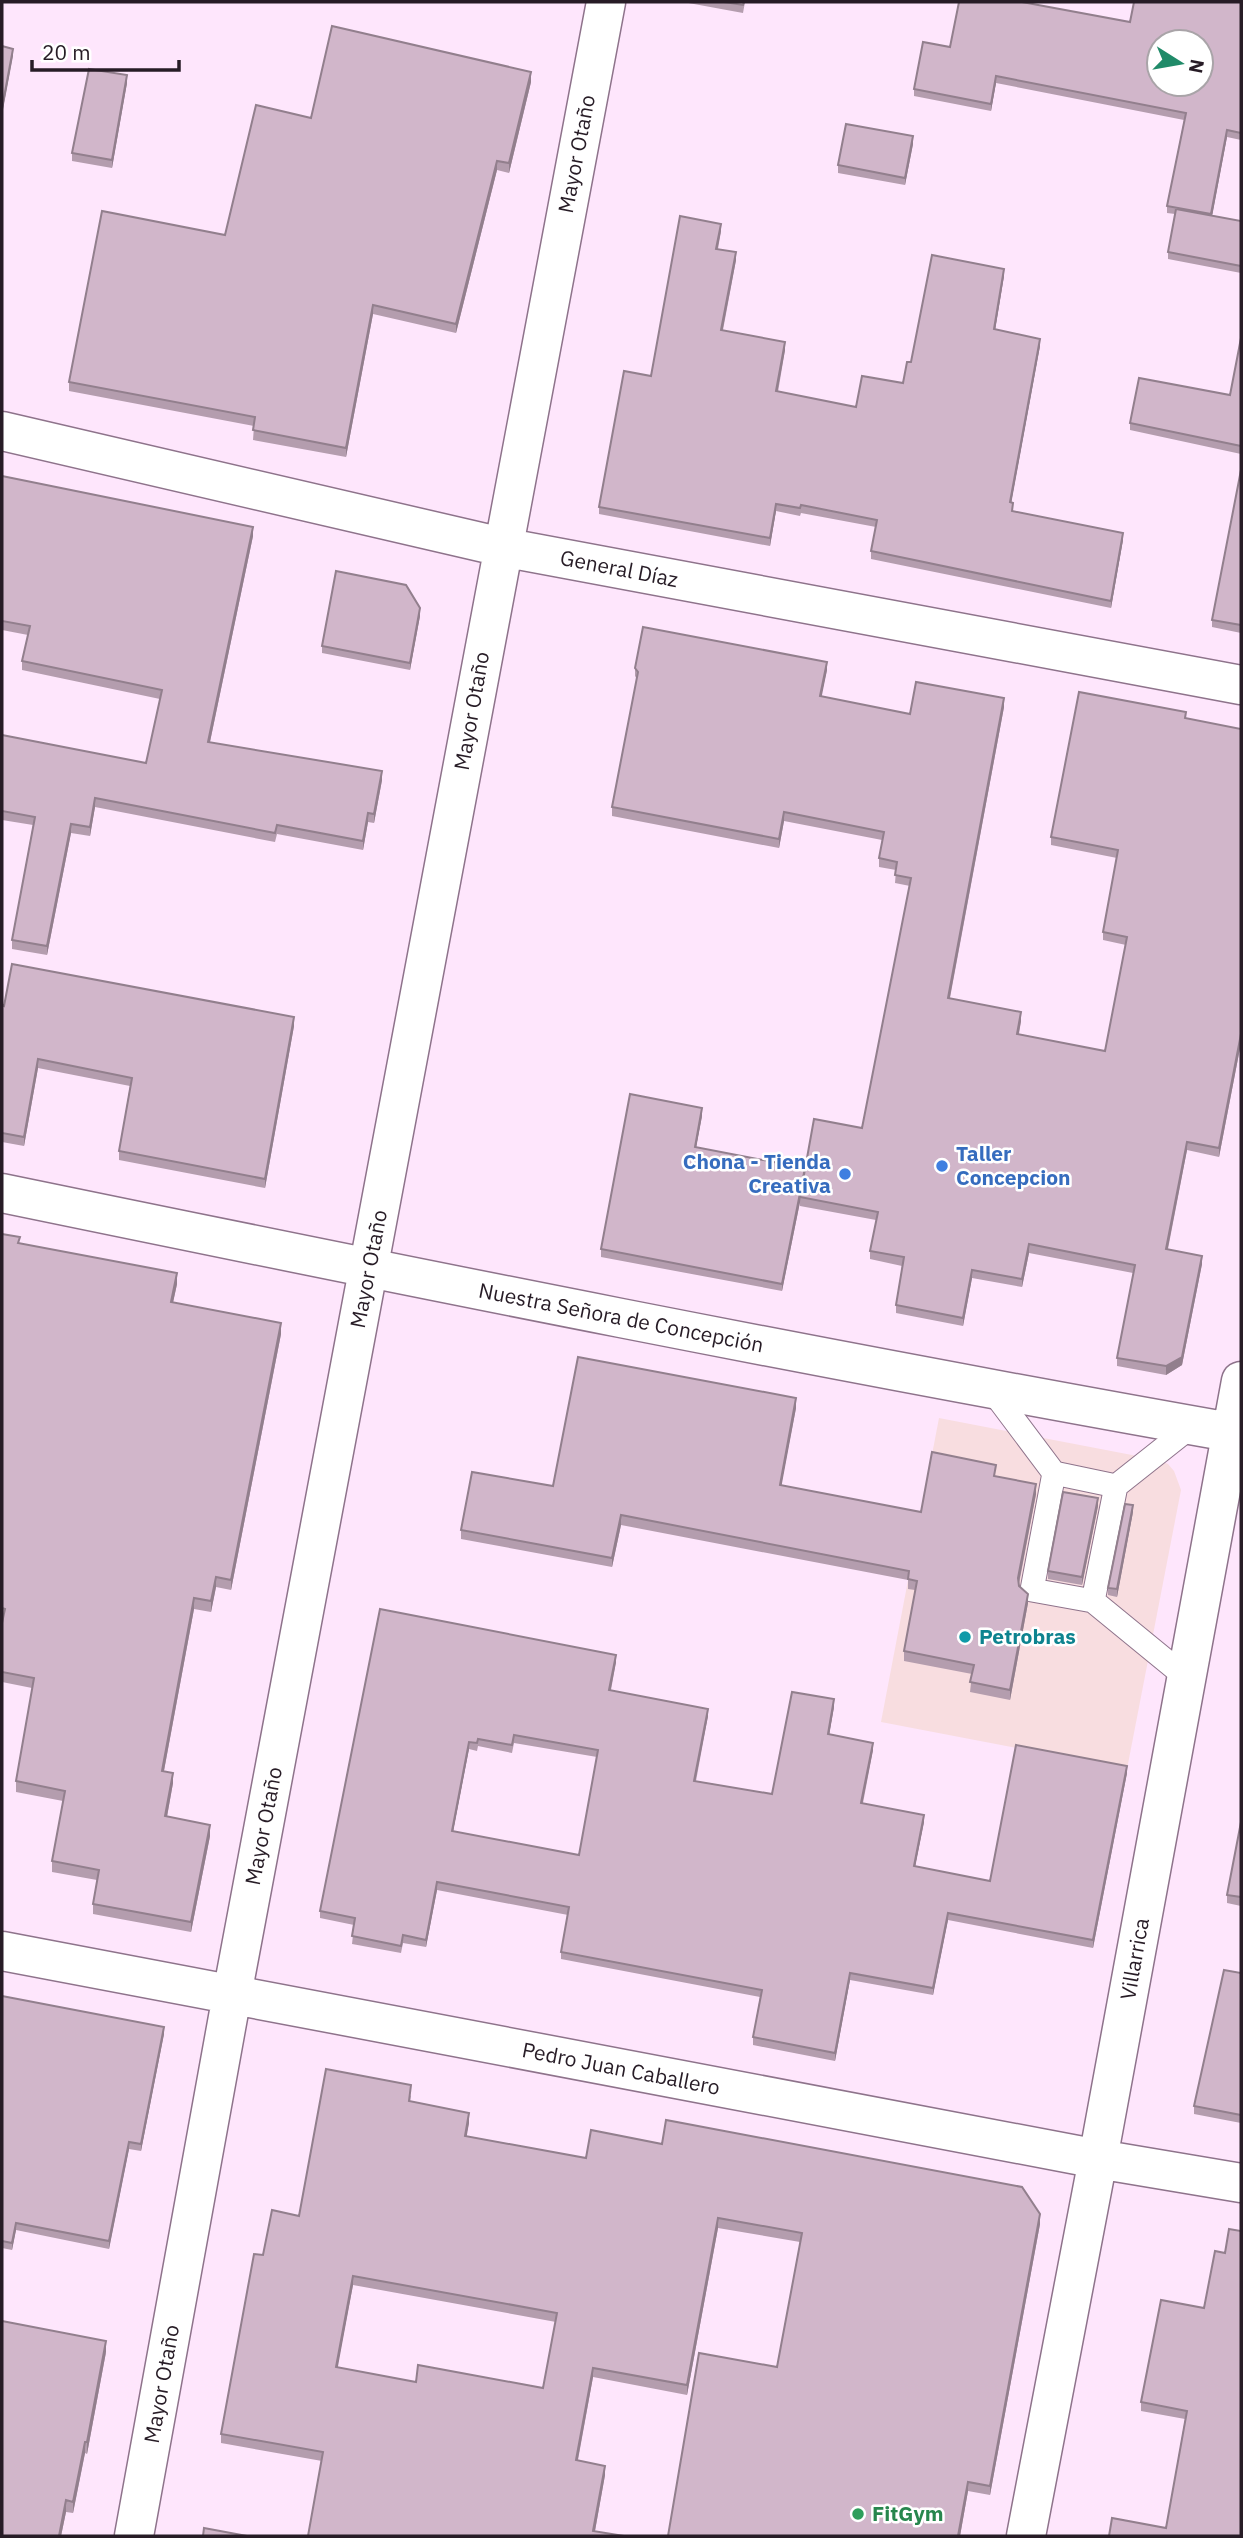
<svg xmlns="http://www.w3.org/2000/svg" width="1243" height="2538" font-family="'IBM Plex Sans',sans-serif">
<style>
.commercial{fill:#f8dde0}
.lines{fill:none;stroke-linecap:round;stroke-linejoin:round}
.service-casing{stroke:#8e738b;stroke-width:25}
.minor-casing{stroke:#8e738b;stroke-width:41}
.service{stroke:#fff;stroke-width:23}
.minor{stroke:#fff;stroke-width:38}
.wall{fill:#b49dae;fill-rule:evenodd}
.shaded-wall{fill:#927f8d}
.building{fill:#d1b6ca;stroke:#927f8d;stroke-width:2;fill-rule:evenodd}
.shop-dot{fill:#3f7fe0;stroke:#fff;stroke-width:2.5}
.culture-dot{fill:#0f9aa8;stroke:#fff;stroke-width:2.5}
.leisure-dot{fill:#2e9e5b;stroke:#fff;stroke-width:2.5}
.labels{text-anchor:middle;stroke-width:5;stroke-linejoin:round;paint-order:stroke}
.street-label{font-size:21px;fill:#271c26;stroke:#fff}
.shop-label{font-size:21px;font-weight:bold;fill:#366cbe;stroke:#fff;text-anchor:start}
.culture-label{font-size:21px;font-weight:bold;fill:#0d838f;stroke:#fff;text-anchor:start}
.leisure-label{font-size:21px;font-weight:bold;fill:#27864d;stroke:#fff;text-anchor:start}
</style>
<rect width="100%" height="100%" fill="#fee6fc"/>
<path class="commercial" d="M 939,1418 L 1158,1460 L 1168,1464 L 1174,1471 L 1181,1490 L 1127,1769 L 881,1722 Z"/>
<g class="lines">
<g class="service-casing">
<path id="service" d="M 991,1389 L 1054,1473 L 1116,1486 L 1193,1425
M 1054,1473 L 1032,1590 L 1093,1601 L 1187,1678
M 1093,1601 L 1116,1486"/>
</g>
<g class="minor-casing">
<path id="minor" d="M 2,431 L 502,547 L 1241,685
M 2,1193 C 414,1278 827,1361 1241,1434
M 2,1951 L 1098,2159 L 1241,2183
M 134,2536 L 232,1995 L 606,2
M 1026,2536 L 1098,2159 L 1241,1381"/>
</g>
<use href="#service" class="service"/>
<use href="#minor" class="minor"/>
</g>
<path class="wall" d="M 683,2 L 745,2 L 743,13 Z
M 1241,2 L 1241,140 L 1227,137 L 1212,216 L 1241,221 L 1241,273 L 1168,259 L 1168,252 L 1175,214 L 1167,213 L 1167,206 L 1184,120 L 996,83 L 991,111 L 914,96 L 914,89 L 950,47 L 1130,22 Z
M 531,82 L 509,173 L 497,170 L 456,333 L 373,314 L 346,457 L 253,440 L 254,426 L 69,391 L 69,382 L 225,235 L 311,118 Z
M 127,83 L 112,168 L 72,161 L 72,153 Z
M 913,144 L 905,185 L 838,173 L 838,165 Z
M 721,231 L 718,249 L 736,260 L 723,330 L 785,350 L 778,392 L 856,407 L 903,383 L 911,362 L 1004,276 L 995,330 L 1040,346 L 1011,503 L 1013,512 L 1123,540 L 1111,608 L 871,559 L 871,551 L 876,527 L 801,513 L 800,516 L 776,511 L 770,546 L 599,514 L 599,507 L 651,376 Z
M 1241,338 L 1241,454 L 1130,430 L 1130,423 L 1230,395 Z
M 1241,470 L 1241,633 L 1212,627 L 1212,620 Z
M 2,476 L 253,536 L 210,742 L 382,780 L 374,823 L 368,822 L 363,850 L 277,834 L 275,842 L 95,807 L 90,836 L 71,833 L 47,955 L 12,949 L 12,940 L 33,825 L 2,820 L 2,735 L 146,763 L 160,699 L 22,670 L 22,661 L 28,635 L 2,630 Z
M 420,616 L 410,670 L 322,653 L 322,646 Z
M 635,668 L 827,670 L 821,696 L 910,714 L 1004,707 L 950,998 L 1021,1021 L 1019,1034 L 1105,1051 L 1126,945 L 1103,940 L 1103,932 L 1117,858 L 1051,845 L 1051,837 L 1186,718 L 1241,729 L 1241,1043 L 1219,1157 L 1187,1150 L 1168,1249 L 1202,1264 L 1182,1365 L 1166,1375 L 1117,1366 L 1117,1358 L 1133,1273 L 1029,1253 L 1022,1287 L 972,1278 L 963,1326 L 896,1313 L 896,1305 L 902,1266 L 870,1259 L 870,1251 L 876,1220 L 800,1206 L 800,1202 L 782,1291 L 601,1257 L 601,1249 L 702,1116 L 696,1147 L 805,1168 L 862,1128 L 910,886 L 895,883 L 896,870 L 879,867 L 879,858 L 882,840 L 784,821 L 779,848 L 612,816 L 612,807 L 637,679 L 635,676 Z
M 2,1005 L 294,1026 L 265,1188 L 119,1160 L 119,1151 L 130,1086 L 38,1068 L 24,1146 L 2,1142 Z
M 2,1234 L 20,1244 L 177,1284 L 173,1302 L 281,1334 L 231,1590 L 216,1587 L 211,1612 L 194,1609 L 164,1771 L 173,1783 L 167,1817 L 210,1836 L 191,1932 L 93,1914 L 93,1904 L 97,1880 L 52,1872 L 52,1861 L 63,1801 L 16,1792 L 16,1781 L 32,1688 L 2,1682 Z
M 796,1408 L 781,1485 L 921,1512 L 996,1476 L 1036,1494 L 1019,1584 L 1028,1603 L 1010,1700 L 970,1692 L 972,1674 L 904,1661 L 904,1651 L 915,1590 L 908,1589 L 908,1580 L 621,1525 L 612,1567 L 461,1539 L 461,1530 L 553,1486 Z
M 1098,1506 L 1082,1585 L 1048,1579 L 1048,1571 Z
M 1133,1512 L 1117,1597 L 1108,1595 L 1108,1588 Z
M 380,1609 L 616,1662 L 611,1690 L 708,1716 L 696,1781 L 772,1794 L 834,1707 L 829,1735 L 873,1750 L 863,1803 L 924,1822 L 915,1866 L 990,1881 L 1127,1773 L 1093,1948 L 948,1920 L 933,1995 L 850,1980 L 835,2061 L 753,2045 L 753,2037 L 760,1997 L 561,1959 L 561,1952 L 568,1915 L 437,1890 L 426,1947 L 403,1943 L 401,1953 L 352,1944 L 354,1925 L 320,1918 L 320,1911 ZM 514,1743 L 597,1757 L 579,1855 L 453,1831 L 469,1749 L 477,1751 L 478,1746 L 512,1753 Z
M 1241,1822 L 1241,1906 L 1227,1903 L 1227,1895 Z
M 1241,1973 L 1241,2123 L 1194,2114 L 1194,2106 Z
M 2,1996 L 164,2034 L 141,2151 L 129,2149 L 109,2249 L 16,2230 L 12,2250 L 2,2248 Z
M 411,2095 L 410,2102 L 469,2123 L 466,2136 L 586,2158 L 1040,2224 L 990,2495 L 968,2491 L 960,2536 L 668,2536 L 777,2367 L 800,2242 L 718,2228 L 687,2395 L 593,2377 L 578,2460 L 605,2475 L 595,2531 L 308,2536 L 322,2461 L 221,2443 L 221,2434 L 263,2255 ZM 353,2285 L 556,2322 L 543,2388 L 416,2382 L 337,2368 Z
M 1225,2253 L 1166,2528 L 1185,2419 L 1141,2411 L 1141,2402 L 1204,2308 Z
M 106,2352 L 87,2454 L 85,2453 L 73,2513 L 66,2512 L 61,2536 L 2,2536 Z"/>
<path class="shaded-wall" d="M 13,49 L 13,56 L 2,115 L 2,108 Z
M 531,72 L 531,82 L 509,173 L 509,163 Z
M 127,75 L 127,83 L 112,168 L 112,160 Z
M 996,76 L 996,83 L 991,111 L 991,104 Z
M 1227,130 L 1227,137 L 1211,222 L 1211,214 Z
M 913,136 L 913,144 L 905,185 L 905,178 Z
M 497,161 L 497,170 L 456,333 L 456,324 Z
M 721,224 L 721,231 L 716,256 L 716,249 Z
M 736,252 L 736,260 L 721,338 L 721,330 Z
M 1004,269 L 1004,276 L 994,337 L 994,329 Z
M 373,305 L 373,314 L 346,457 L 346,448 Z
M 1040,339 L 1040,346 L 1010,510 L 1010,502 Z
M 785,342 L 785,350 L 776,399 L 776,391 Z
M 776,504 L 776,511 L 770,546 L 770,538 Z
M 253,527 L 253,536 L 208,751 L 208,742 Z
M 1123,533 L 1123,540 L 1111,608 L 1111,601 Z
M 420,608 L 420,616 L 410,670 L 410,663 Z
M 827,662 L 827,670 L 820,705 L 820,696 Z
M 1004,698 L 1004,707 L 948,1007 L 948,998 Z
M 382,771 L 382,780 L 374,823 L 374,814 Z
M 95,798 L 95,807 L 90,836 L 90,827 Z
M 784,812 L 784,821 L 779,848 L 779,839 Z
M 368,813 L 368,822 L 363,850 L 363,841 Z
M 71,824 L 71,833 L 47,955 L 47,946 Z
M 1021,1012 L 1021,1021 L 1017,1042 L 1017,1034 Z
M 294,1017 L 294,1026 L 265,1188 L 265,1179 Z
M 1241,1034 L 1241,1043 L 1219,1157 L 1219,1148 Z
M 38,1059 L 38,1068 L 24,1146 L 24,1137 Z
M 702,1108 L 702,1116 L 695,1154 L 695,1147 Z
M 1187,1142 L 1187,1150 L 1166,1257 L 1166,1249 Z
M 805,1168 L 800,1202 L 782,1291 L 782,1284 Z
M 1029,1244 L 1029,1253 L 1022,1287 L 1022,1279 Z
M 1202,1256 L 1202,1264 L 1182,1365 L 1166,1375 L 1166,1366 Z
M 972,1270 L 972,1278 L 963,1326 L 963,1318 Z
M 177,1273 L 177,1284 L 171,1312 L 171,1302 Z
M 281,1323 L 281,1334 L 231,1590 L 231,1580 Z
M 796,1398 L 796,1408 L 780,1494 L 780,1485 Z
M 1036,1484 L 1036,1494 L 1018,1587 L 1018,1578 Z
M 1098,1498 L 1098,1506 L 1082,1585 L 1082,1577 Z
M 1133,1505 L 1133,1512 L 1117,1597 L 1117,1589 Z
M 621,1515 L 621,1525 L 612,1567 L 612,1558 Z
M 216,1577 L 216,1587 L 211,1612 L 211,1601 Z
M 1028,1594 L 1028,1603 L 1010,1700 L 1010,1690 Z
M 194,1598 L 194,1609 L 162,1781 L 162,1771 Z
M 616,1655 L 616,1662 L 609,1698 L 609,1690 Z
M 834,1699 L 834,1707 L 828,1742 L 828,1734 Z
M 708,1709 L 708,1716 L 694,1788 L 694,1781 Z
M 469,1742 L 469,1749 L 452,1838 L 452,1831 Z
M 873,1743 L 873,1750 L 861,1810 L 861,1803 Z
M 1127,1766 L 1127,1773 L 1093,1948 L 1093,1940 Z
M 173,1773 L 173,1783 L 165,1827 L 165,1816 Z
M 924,1815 L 924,1822 L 914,1873 L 914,1866 Z
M 210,1825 L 210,1836 L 191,1932 L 191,1922 Z
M 437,1882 L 437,1890 L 426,1947 L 426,1940 Z
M 948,1913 L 948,1920 L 933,1995 L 933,1988 Z
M 850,1973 L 850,1980 L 835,2061 L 835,2053 Z
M 164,2027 L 164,2034 L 141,2151 L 141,2144 Z
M 469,2113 L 469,2123 L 465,2146 L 465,2136 Z
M 129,2142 L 129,2149 L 109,2249 L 109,2241 Z
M 1040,2214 L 1040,2224 L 990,2495 L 990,2486 Z
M 718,2218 L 718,2228 L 687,2395 L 687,2385 Z
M 16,2223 L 16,2230 L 12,2250 L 12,2243 Z
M 353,2276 L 353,2285 L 336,2377 L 336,2367 Z
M 106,2341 L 106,2352 L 87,2454 L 87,2442 Z
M 593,2368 L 593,2377 L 576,2469 L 576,2460 Z
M 85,2442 L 85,2453 L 73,2513 L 73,2502 Z
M 605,2466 L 605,2475 L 594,2536 L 593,2531 Z
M 968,2482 L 968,2491 L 960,2536 L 958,2536 Z
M 66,2500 L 66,2512 L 61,2536 L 59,2536 Z"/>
<path class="building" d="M 724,2 L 744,2 L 743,5 Z
M 959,2 L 1022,2 L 1130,22 L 1134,2 L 1241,2 L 1241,133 L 1227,130 L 1211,214 L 1167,206 L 1186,113 L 996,76 L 991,104 L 914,89 L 923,42 L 950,47 ZM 1159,42 L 1201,42 L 1201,84 L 1159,84 Z
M 332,26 L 531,72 L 509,163 L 497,161 L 456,324 L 373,305 L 346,448 L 253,430 L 255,417 L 69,382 L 102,211 L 225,235 L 256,105 L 311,118 Z
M 2,46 L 13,49 L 2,108 Z
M 89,69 L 127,75 L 112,160 L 72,153 Z
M 846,124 L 913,136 L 905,178 L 838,165 Z
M 1176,209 L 1241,221 L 1241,266 L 1168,252 Z
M 680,216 L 721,224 L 716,249 L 736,252 L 721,330 L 785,342 L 776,391 L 856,407 L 862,376 L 903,383 L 907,362 L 911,362 L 932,255 L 1004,269 L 994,329 L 1040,339 L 1010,502 L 1013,503 L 1012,511 L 1123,533 L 1111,601 L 871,551 L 877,520 L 801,505 L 800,508 L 776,504 L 770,538 L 599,507 L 624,371 L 651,376 Z
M 1241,338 L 1241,446 L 1130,423 L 1139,378 L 1230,395 Z
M 1241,470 L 1241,625 L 1212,620 Z
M 2,476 L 253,527 L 208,742 L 382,771 L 374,814 L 368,813 L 363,841 L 277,825 L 275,833 L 95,798 L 90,827 L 71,824 L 47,946 L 12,940 L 35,817 L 2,811 L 2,735 L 146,763 L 162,690 L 22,661 L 30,626 L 2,621 Z
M 336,571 L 406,585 L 420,608 L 410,663 L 322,646 Z
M 643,627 L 827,662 L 820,696 L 910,714 L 916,682 L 1004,698 L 948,998 L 1021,1012 L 1017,1034 L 1105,1051 L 1127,937 L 1103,932 L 1118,850 L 1051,837 L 1079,692 L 1186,712 L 1185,718 L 1241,729 L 1241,1034 L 1219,1148 L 1187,1142 L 1166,1249 L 1202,1256 L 1182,1357 L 1166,1366 L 1117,1358 L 1135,1265 L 1029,1244 L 1022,1279 L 972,1270 L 963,1318 L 896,1305 L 904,1257 L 870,1251 L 878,1212 L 800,1197 L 814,1119 L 862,1128 L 911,878 L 895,875 L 897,862 L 879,858 L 884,832 L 784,812 L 779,839 L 612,807 L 638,672 L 635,668 Z
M 12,964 L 294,1017 L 265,1179 L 119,1151 L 132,1078 L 38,1059 L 24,1137 L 2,1133 L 2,1005 L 4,1006 Z
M 630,1094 L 702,1108 L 695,1147 L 805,1168 L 782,1284 L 601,1249 Z
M 2,1234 L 20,1237 L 18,1243 L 177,1273 L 171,1302 L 281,1323 L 231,1580 L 216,1577 L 211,1601 L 194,1598 L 162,1771 L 173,1773 L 165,1816 L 210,1825 L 191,1922 L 93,1904 L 99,1870 L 52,1861 L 65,1791 L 16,1781 L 34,1678 L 2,1672 L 2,1623 L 5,1609 L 2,1608 Z
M 578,1357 L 796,1398 L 780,1485 L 921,1512 L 932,1452 L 996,1465 L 994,1476 L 1036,1484 L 1018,1578 L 1019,1586 L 1028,1594 L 1010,1690 L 970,1682 L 974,1665 L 904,1651 L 917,1581 L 908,1579 L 909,1571 L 621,1515 L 612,1558 L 461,1530 L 472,1472 L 553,1486 Z
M 1063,1492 L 1098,1498 L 1082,1577 L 1048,1571 Z
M 1125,1504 L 1133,1505 L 1117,1589 L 1108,1588 Z
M 380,1609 L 616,1655 L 609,1690 L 708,1709 L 694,1781 L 772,1794 L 792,1692 L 834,1699 L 828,1734 L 873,1743 L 861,1803 L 924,1815 L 914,1866 L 990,1881 L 1016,1745 L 1127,1766 L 1093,1940 L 948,1913 L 933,1988 L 850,1973 L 835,2053 L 753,2037 L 762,1990 L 561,1952 L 569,1907 L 437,1882 L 426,1940 L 403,1935 L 401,1946 L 352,1936 L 355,1918 L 320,1911 ZM 514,1735 L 598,1750 L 579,1855 L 452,1831 L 469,1742 L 477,1743 L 478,1739 L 512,1745 Z
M 1241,1822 L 1241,1897 L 1227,1895 Z
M 1224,1970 L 1241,1973 L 1241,2115 L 1194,2106 Z
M 2,1996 L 164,2027 L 141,2144 L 129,2142 L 109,2241 L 16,2223 L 12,2243 L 2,2241 Z
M 326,2069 L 411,2085 L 409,2101 L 469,2113 L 465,2136 L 586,2158 L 591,2130 L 662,2144 L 666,2120 L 1022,2187 L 1040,2214 L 990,2486 L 968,2482 L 958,2536 L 668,2536 L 699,2353 L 777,2367 L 802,2233 L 718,2218 L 687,2385 L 593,2368 L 576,2460 L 605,2466 L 593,2531 L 624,2536 L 308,2536 L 323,2452 L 221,2434 L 254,2254 L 263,2255 L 272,2210 L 299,2216 ZM 353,2276 L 557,2313 L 543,2388 L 418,2365 L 416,2382 L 336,2367 Z
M 1229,2229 L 1241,2231 L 1241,2536 L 1109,2536 L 1112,2518 L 1166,2528 L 1187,2411 L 1141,2402 L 1161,2300 L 1204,2308 L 1215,2251 L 1225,2253 Z
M 2,2321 L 106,2341 L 87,2442 L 85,2442 L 73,2502 L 66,2500 L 59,2536 L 2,2536 Z
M 204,2528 L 247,2536 L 203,2536 Z"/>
<g class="shop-dot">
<circle cx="942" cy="1166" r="7"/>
<circle cx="845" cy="1174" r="7"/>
</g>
<circle class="culture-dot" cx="965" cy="1637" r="7"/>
<circle class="leisure-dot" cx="858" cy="2514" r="7"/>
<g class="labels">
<g class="street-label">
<text transform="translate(577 154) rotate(-79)" y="7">Mayor Otaño</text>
<text transform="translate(619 569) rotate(11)" y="7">General Díaz</text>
<text transform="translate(472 711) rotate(-80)" y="7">Mayor Otaño</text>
<text transform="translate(369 1269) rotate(-79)" y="7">Mayor Otaño</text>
<text transform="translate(621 1318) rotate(11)" y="7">Nuestra Señora de Concepción</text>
<text transform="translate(264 1826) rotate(-79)" y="7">Mayor Otaño</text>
<text transform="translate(1135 1959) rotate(-80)" y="7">Villarrica</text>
<text transform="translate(621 2069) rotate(11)" y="7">Pedro Juan Caballero</text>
<text transform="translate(162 2384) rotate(-80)" y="7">Mayor Otaño</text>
</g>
<g class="shop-label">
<text x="956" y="1161">Taller<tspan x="956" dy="24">Concepcion</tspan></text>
<text x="831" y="1169" text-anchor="end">Chona - Tienda<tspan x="831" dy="24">Creativa</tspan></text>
</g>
<g class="culture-label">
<text x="979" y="1644">Petrobras</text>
</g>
<g class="leisure-label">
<text x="872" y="2521">FitGym</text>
</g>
</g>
<rect width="1243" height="2538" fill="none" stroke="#271c26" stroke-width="7"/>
<g transform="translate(1180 63) rotate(101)"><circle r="33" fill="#ffffff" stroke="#a9a4a8" stroke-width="2"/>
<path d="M0-5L12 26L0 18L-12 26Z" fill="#208b69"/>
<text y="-10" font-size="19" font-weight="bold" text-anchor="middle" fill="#271c26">N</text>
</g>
<path d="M32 60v10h147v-10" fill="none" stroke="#271c26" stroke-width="3.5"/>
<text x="42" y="60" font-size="21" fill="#271c26" stroke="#ffffff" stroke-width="5" paint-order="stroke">20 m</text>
</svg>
